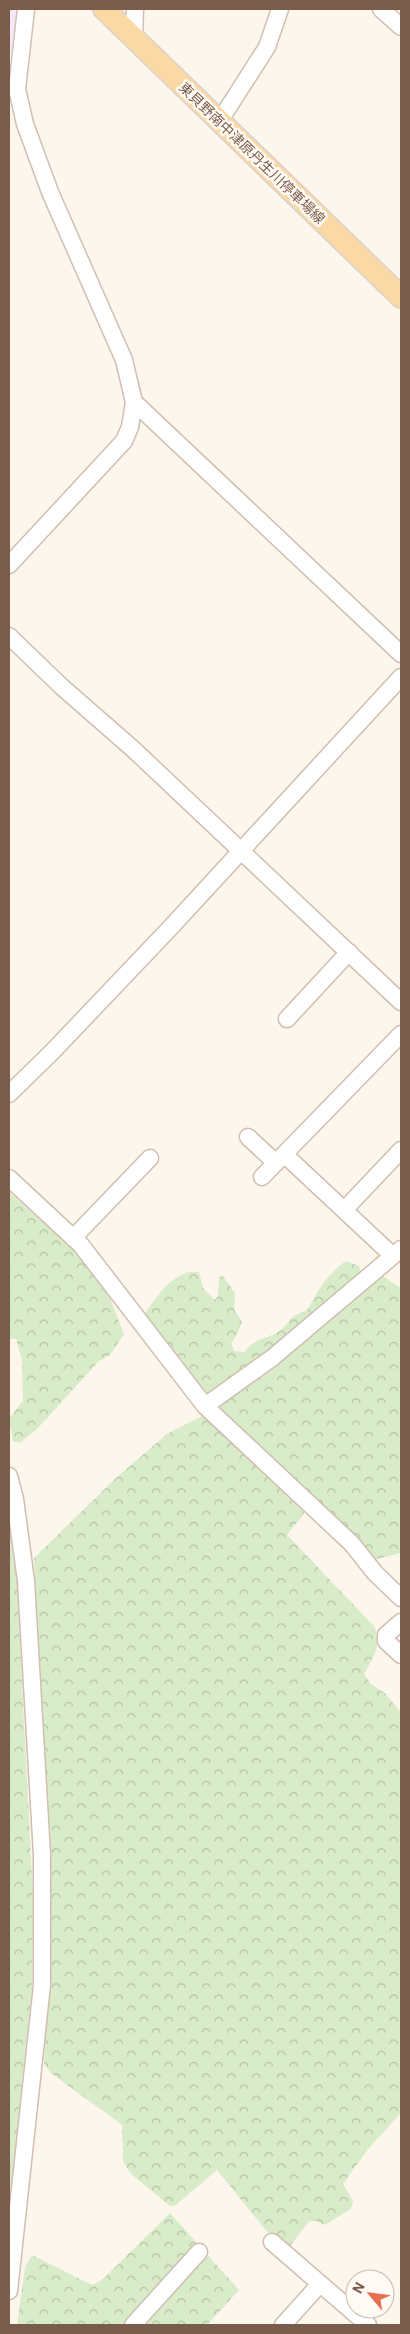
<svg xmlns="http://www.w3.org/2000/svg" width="410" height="2334" font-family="Roboto,'Noto Sans JP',sans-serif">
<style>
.education{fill:#f3e8fa}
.forest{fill:url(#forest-crowns)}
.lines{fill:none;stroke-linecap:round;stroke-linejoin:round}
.minor-casing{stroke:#d1beb0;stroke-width:19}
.major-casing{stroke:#dad1cd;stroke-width:24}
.minor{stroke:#fff;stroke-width:16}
.major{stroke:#fbd9a5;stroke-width:21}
.labels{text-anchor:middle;stroke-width:5;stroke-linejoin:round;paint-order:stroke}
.street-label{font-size:14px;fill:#7a5c4d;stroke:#fffaf3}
</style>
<defs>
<pattern id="forest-crowns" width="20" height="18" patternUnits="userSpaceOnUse" patternTransform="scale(1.25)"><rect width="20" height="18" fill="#d8ecc9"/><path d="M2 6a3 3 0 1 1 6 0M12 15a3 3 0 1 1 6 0" fill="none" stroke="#b4c2a5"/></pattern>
</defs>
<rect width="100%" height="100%" fill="#fdf6ec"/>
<path class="education" d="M 9,9 L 19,9 L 9,61 Z"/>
<path class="forest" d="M 9,1192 L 75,1251 L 110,1298 L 124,1334 L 110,1355 L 99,1361 L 37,1429 L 21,1442 L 13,1442 L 9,1418 L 23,1401 L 22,1360 L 16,1339 L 9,1339 Z
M 346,1261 L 359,1266 L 361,1274 L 274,1348 L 209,1396 L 144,1315 C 157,1296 174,1269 199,1272 L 203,1288 L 215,1300 L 218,1296 L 219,1277 L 223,1276 L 235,1293 L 234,1309 L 242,1322 L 237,1335 L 231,1343 L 234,1351 L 244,1352 C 256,1336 271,1339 282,1329 C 295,1317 287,1318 307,1310 C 320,1289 324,1277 346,1261 Z
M 381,1275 L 401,1288 L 401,1553 L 377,1559 L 366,1555 L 215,1409 Z
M 206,1414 L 305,1510 C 302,1519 293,1526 287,1535 L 374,1626 C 382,1646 374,1656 364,1674 L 371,1684 L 386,1694 L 401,1713 L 401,2113 L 368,2149 L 343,2184 L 353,2201 L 351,2209 L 325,2225 L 317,2221 L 309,2221 L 291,2245 L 283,2245 L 273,2239 L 217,2170 L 176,2205 L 170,2206 L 131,2174 L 123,2161 L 122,2125 L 52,2074 L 44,2064 L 48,1986 L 49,1853 L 34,1558 L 117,1477 L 167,1434 Z
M 9,1523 L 16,1562 L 33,1897 L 32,1988 L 9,2207 Z
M 170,2213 L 239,2290 L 207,2325 L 17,2325 L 25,2267 L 32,2255 L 92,2285 L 102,2280 Z"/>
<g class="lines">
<g class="minor-casing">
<path id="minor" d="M 381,9 L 401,27
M 134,37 L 135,9
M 219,122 L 267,47 L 280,9
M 134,402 L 401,654
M 9,565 L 124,441 L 130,427 L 134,402 L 124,360 L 50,192 L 25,124 L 17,89 L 26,9
M 9,636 L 62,687 L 133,749 L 401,1002
M 287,1019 L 349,952
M 9,1094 L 53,1051 L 171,927 L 401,677
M 248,1137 L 276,1163
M 285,1155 L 392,1255
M 262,1177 L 401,1034
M 9,1178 L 81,1245 L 205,1406 L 352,1544 L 375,1573 L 401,1598
M 345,1209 L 401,1150
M 73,1238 L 150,1158
M 205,1406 L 272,1358 L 401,1249
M 9,1476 L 15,1499 L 26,1581 L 42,1855 L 42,1985 L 9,2291
M 401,1622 L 386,1635 L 386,1641 L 401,1655
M 272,2242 L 368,2325
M 133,2325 L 199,2252
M 283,2325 L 320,2284"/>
</g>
<g class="major-casing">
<path id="major" d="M 104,9 L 401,297"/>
</g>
<use href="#minor" class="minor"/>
<use href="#major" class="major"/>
</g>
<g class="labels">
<g class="street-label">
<text transform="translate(252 153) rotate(44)" y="5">東貝野南中津原丹生川停車場線</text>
</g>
</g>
<rect width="410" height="2334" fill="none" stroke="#7a5c4d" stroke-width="20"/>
<g transform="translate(370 2294) rotate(299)"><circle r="24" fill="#fffaf3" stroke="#cabbb1"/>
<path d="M0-4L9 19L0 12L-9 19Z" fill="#e76f51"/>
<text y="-8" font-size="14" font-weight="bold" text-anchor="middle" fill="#7a5c4d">N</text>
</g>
</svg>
